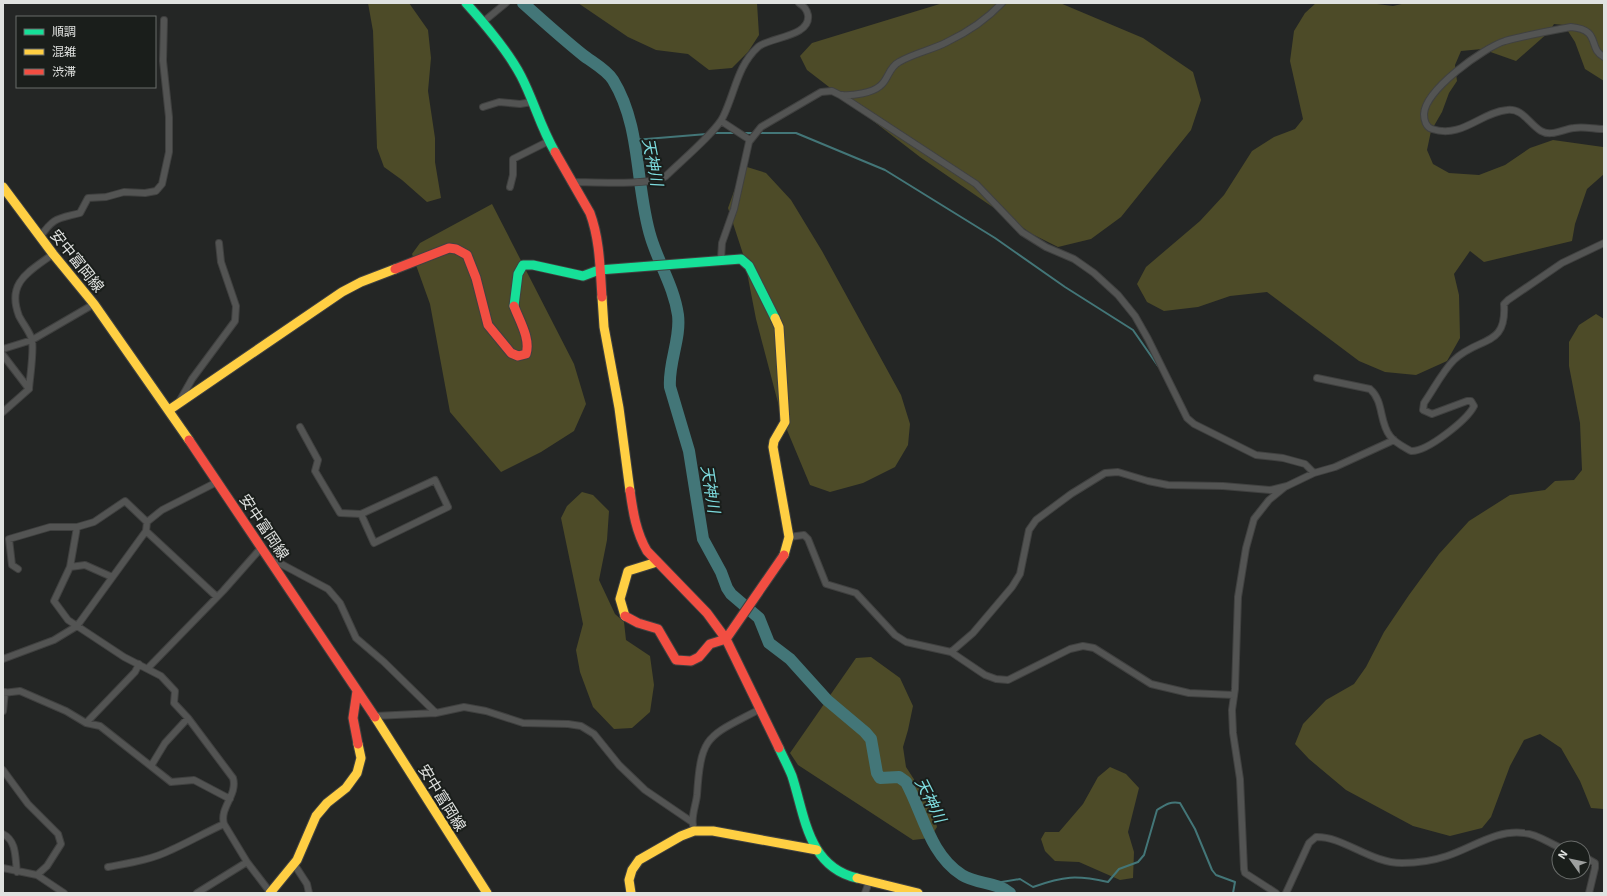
<svg xmlns="http://www.w3.org/2000/svg" width="1607" height="896" font-family="'Exo 2','Noto Sans JP',sans-serif">
<style>
.forest{fill:#4d4b28}
.lines{fill:none;stroke-linecap:round;stroke-linejoin:round}
.stream{stroke:#437678;stroke-width:2}
.river{stroke:#437678;stroke-width:12}
.street-casing{stroke:#404140;stroke-width:8}
.fast-casing{stroke:#404140;stroke-width:11}
.slow-casing{stroke:#404140;stroke-width:11}
.jam-casing{stroke:#404140;stroke-width:11}
.street{stroke:#535453;stroke-width:6}
.fast{stroke:#16e098;stroke-width:9}
.slow{stroke:#ffcf43;stroke-width:9}
.jam{stroke:#f24e42;stroke-width:9}
.labels{text-anchor:middle;stroke-width:4;stroke-linejoin:round;paint-order:stroke}
.street-label{font-size:15px;fill:#e0e2e0;stroke:#1a1e1b}
.water-label{font-size:16px;font-style:italic;fill:#7ddbde;stroke:#1a1e1b}
</style>
<rect width="100%" height="100%" fill="#242625"/>
<path class="forest" d="M 368,3 L 409,3 L 428,30 L 431,58 L 428,91 L 435,138 L 435,162 L 441,198 L 427,202 L 402,180 L 384,167 L 377,148 L 373,31 Z
M 578,3 L 757,3 L 759,35 L 748,52 L 732,68 L 709,70 L 688,54 L 656,50 L 628,37 Z
M 943,3 L 1060,3 L 1143,38 L 1193,72 L 1201,100 L 1191,130 L 1121,217 L 1091,239 L 1058,247 L 1032,234 L 920,157 L 807,70 L 800,56 L 812,43 Z
M 1316,3 L 1369,3 L 1393,6 L 1406,3 L 1604,3 L 1604,81 L 1585,69 L 1575,42 L 1564,25 L 1554,24 L 1549,32 L 1516,61 L 1482,49 L 1461,51 L 1455,65 L 1457,81 L 1449,93 L 1442,112 L 1431,131 L 1427,150 L 1433,164 L 1449,173 L 1479,175 L 1505,165 L 1530,148 L 1553,140 L 1603,147 L 1604,174 L 1587,189 L 1575,224 L 1572,241 L 1484,262 L 1470,251 L 1454,274 L 1459,295 L 1460,338 L 1447,361 L 1416,375 L 1385,372 L 1359,361 L 1267,292 L 1230,296 L 1198,307 L 1164,311 L 1147,302 L 1137,284 L 1146,267 L 1200,221 L 1224,195 L 1252,151 L 1274,137 L 1295,129 L 1303,119 L 1290,61 L 1294,31 L 1305,13 Z
M 747,167 L 766,173 L 791,200 L 822,251 L 901,395 L 910,424 L 908,445 L 895,467 L 863,483 L 830,492 L 810,485 L 782,418 L 756,319 L 744,257 L 728,208 L 737,183 Z
M 492,204 L 574,364 L 586,404 L 574,431 L 541,452 L 501,472 L 450,412 L 430,304 L 412,254 L 420,243 Z
M 1596,314 L 1604,319 L 1604,809 L 1591,808 L 1580,781 L 1561,748 L 1540,734 L 1524,740 L 1510,766 L 1491,817 L 1482,828 L 1450,836 L 1413,826 L 1346,790 L 1309,759 L 1295,744 L 1303,724 L 1326,700 L 1354,684 L 1366,667 L 1384,632 L 1409,595 L 1439,554 L 1469,521 L 1510,495 L 1545,490 L 1555,481 L 1574,480 L 1582,470 L 1580,423 L 1569,366 L 1569,342 L 1579,325 Z
M 582,492 L 593,495 L 609,511 L 607,540 L 599,580 L 615,614 L 624,622 L 626,640 L 650,656 L 654,685 L 650,712 L 632,728 L 614,729 L 593,707 L 580,672 L 576,650 L 583,624 L 561,518 L 567,506 Z
M 871,657 L 900,678 L 913,706 L 908,730 L 903,747 L 906,767 L 932,807 L 937,827 L 930,838 L 913,840 L 798,765 L 790,753 L 856,658 Z
M 1110,767 L 1126,774 L 1139,788 L 1128,832 L 1134,852 L 1133,878 L 1120,880 L 1079,862 L 1055,861 L 1045,851 L 1041,839 L 1045,832 L 1059,832 L 1083,804 L 1098,777 Z"/>
<g class="lines">
<path class="stream" d="M 714,133 L 735,133
M 744,133 L 753,133
M 758,133 L 796,133 L 885,170 L 995,238 L 1065,287 L 1133,330 L 1158,366
M 634,140 L 707,134
M 990,884 L 1020,879 L 1033,887 C 1064,876 1076,875 1108,882 L 1119,869 L 1138,862 L 1144,855 L 1157,810 C 1165,805 1170,801 1180,803 L 1195,829 L 1212,870 L 1216,875 L 1235,882 L 1233,893"/>
<path class="river" d="M 523,3 C 543,21 562,38 583,55 C 592,62 607,70 613,80 C 642,127 635,187 651,238 C 659,264 674,287 678,315 C 681,339 668,363 670,387 L 689,451 L 703,539 L 721,572 L 727,588 L 731,594 L 759,618 L 769,643 L 790,659 L 827,700 L 865,732 L 871,739 L 877,773 L 880,778 L 899,777 L 906,782 C 923,813 930,855 962,875 C 976,884 997,882 1010,893"/>
<g class="street-casing">
<path id="street" d="M 483,22 L 506,3
M 1604,57 C 1587,48 1602,30 1571,27 C 1549,31 1527,35 1505,41 C 1483,48 1425,90 1424,114 C 1424,120 1426,127 1432,129 C 1462,139 1481,112 1507,110 C 1523,108 1529,124 1541,131 C 1551,137 1563,129 1574,128 C 1583,126 1594,129 1604,129
M 842,95 C 852,96 872,93 880,86 C 889,79 888,68 899,62 C 914,53 932,50 947,42 C 968,32 986,20 1002,3
M 483,107 L 499,102 L 520,104 L 532,102
M 721,121 L 750,140
M 571,182 C 591,182 652,186 666,176 C 680,162 716,132 723,117 C 735,93 737,66 758,47 C 769,37 811,37 808,15 C 807,10 804,6 799,3
M 510,187 L 513,175 L 513,159 L 549,141
M 40,237 C 54,217 57,219 80,213 L 88,198 L 106,197 L 124,192 L 145,193 L 156,191 L 162,184 L 169,152 L 169,117 L 163,61 L 164,20
M 721,259 L 722,243 L 734,209 L 749,142 L 761,127 L 821,92 L 832,91 L 840,95 L 976,184 L 1022,232 L 1046,247 L 1074,259 L 1094,273 L 1118,295 L 1135,316 L 1148,339 L 1187,418 L 1194,424 L 1256,455 L 1283,458 L 1305,464 L 1314,473
M 3,349 L 32,340 L 94,304
M 3,355 L 29,389
M 1317,378 L 1370,389 C 1384,401 1379,422 1390,436 C 1395,443 1404,447 1411,451 C 1427,452 1467,420 1474,406 L 1471,401 L 1467,401 L 1432,414 L 1423,410 L 1424,403 C 1434,389 1442,372 1454,360 C 1479,336 1507,348 1504,304 L 1508,300 L 1562,263 L 1604,243
M 179,402 L 192,379 L 235,321 L 236,306 L 221,262 L 219,243
M 3,412 L 29,389 C 30,376 34,352 32,340 C 30,332 23,324 19,316 C 6,282 29,272 53,254
M 300,427 L 318,460 L 315,471 L 340,513 L 361,514 L 435,480 L 448,507 L 374,543 L 361,514
M 77,527 L 70,567 L 54,601 L 68,620 L 124,657 L 161,676 L 175,691 L 174,703 L 188,718 L 233,778 C 238,795 219,808 224,824 L 247,862 L 270,892
M 146,531 L 217,597
M 789,537 L 804,535 L 808,539 L 826,584 L 856,593 L 895,635 L 906,642 L 951,652 L 985,675 L 996,679 L 1008,680 L 1070,649 L 1083,646 L 1094,648 L 1151,684 L 1189,693 L 1234,695
M 270,558 L 328,589 L 340,603 L 356,638 L 384,662 L 436,713
M 70,567 L 85,565 L 112,577
M 18,569 L 12,565 L 9,539 L 50,527 L 77,527 L 94,522 L 125,501 L 147,522
M 951,652 L 973,633 L 1012,587 L 1020,574 L 1029,530 L 1036,520 L 1071,494 L 1105,473 L 1118,472 L 1148,481 L 1168,485 L 1223,486 L 1270,490 L 1287,486 L 1314,473 L 1335,467 L 1394,440
M 3,659 L 54,640 L 77,626 L 146,531 L 147,522 L 162,510 L 217,482
M 148,668 L 223,591 L 261,548
M 3,693 L 20,691 L 66,711 L 86,723 L 135,672 L 139,664
M 3,711 L 5,692
M 375,716 L 436,713 L 464,707 L 486,711 L 523,723 L 568,724 L 581,726 L 594,734 L 619,765 L 645,790 L 692,822
M 86,723 L 100,726 L 171,782 L 194,780 L 230,799
M 151,766 L 165,743 L 188,718
M 3,770 L 28,804 L 58,834 L 61,844 L 47,866 L 37,875 L 3,868
M 693,825 C 691,816 696,805 697,795 C 701,733 708,737 760,709
M 3,834 C 17,841 15,858 17,872
M 1583,856 L 1595,863 L 1595,868 L 1589,893
M 294,864 L 307,884 L 309,893
M 108,867 C 129,863 151,860 171,850 C 189,842 206,832 224,824
M 37,875 L 64,893
M 197,893 L 247,862
M 865,893 L 869,882
M 1276,893 L 1245,873 L 1244,869 L 1240,779 L 1233,733 L 1232,710 L 1235,689 L 1238,597 L 1246,548 L 1254,519 L 1269,500 L 1285,487
M 1286,893 L 1309,843 L 1316,837 C 1343,836 1370,863 1402,863 C 1417,863 1432,861 1447,856 C 1472,848 1497,829 1524,833 C 1537,834 1549,843 1561,848"/>
</g>
<g class="fast-casing">
<path id="fast" d="M 466,3 C 484,23 509,53 521,76 C 534,101 540,126 555,152
M 514,306 L 518,274 L 523,265 L 533,265 L 583,276 L 599,270 L 741,259 L 749,266 L 775,318
M 779,748 C 783,757 788,766 792,776 C 805,816 808,867 857,878"/>
</g>
<g class="slow-casing">
<path id="slow" d="M 3,187 L 53,254 L 94,304 L 189,440
M 602,297 L 604,327 L 619,408 L 630,491
M 775,318 L 779,327 L 785,422 L 774,441 L 773,447 L 789,537 L 784,555
M 169,410 L 342,292 L 361,282 L 395,269
M 625,616 L 620,599 L 628,571 L 657,562
M 375,717 L 487,893
M 857,878 L 918,893
M 270,893 L 297,860 L 316,816 L 327,803 L 346,788 L 357,773 L 361,758 L 358,744
M 631,893 L 629,880 L 632,870 L 639,860 L 681,836 L 694,831 L 713,831 L 817,850"/>
</g>
<g class="jam-casing">
<path id="jam" d="M 555,152 L 590,213 C 600,240 600,269 602,297
M 395,269 L 449,248 L 456,249 L 467,255 L 476,278 L 488,325 L 511,353 L 518,356 L 526,354 C 531,339 519,320 514,306
M 189,440 L 375,717
M 630,491 C 633,512 636,532 647,551 L 707,613 L 726,639 L 779,748
M 625,616 L 638,623 L 658,629 L 676,660 L 691,661 L 699,657 L 710,644 L 726,639 L 784,555
M 357,691 L 353,718 L 358,744"/>
</g>
<use href="#street" class="street"/>
<use href="#fast" class="fast"/>
<use href="#slow" class="slow"/>
<use href="#jam" class="jam"/>
</g>
<g class="labels">
<g class="street-label">
<text transform="translate(77 261) rotate(51)" y="5">安中富岡線</text>
<text transform="translate(264 527) rotate(56)" y="5">安中富岡線</text>
<text transform="translate(442 798) rotate(58)" y="5">安中富岡線</text>
</g>
<g class="water-label">
<text transform="translate(653 162) rotate(79)" y="6">天神川</text>
<text transform="translate(711 489) rotate(81)" y="6">天神川</text>
<text transform="translate(931 800) rotate(63)" y="6">天神川</text>
</g>
</g>
<rect width="1607" height="896" fill="none" stroke="#e0e2e0" stroke-width="8"/>
<rect x="16" y="16" width="140" height="72" fill="#1a1e1b" stroke="#696c6a"/>
<rect x="24" y="29" width="20" height="6" fill="#16e098" stroke="#696c6a"/>
<text x="52" y="36" font-size="12" fill="#e0e2e0">順調</text>
<rect x="24" y="49" width="20" height="6" fill="#ffcf43" stroke="#696c6a"/>
<text x="52" y="56" font-size="12" fill="#e0e2e0">混雑</text>
<rect x="24" y="69" width="20" height="6" fill="#f24e42" stroke="#696c6a"/>
<text x="52" y="76" font-size="12" fill="#e0e2e0">渋滞</text>
<g transform="translate(1571 860) rotate(303)"><circle r="19" fill="#1a1e1b" stroke="#696c6a"/>
<path d="M0-3L7 15L0 10L-7 15Z" fill="#9ea09f"/>
<text y="-6" font-size="11" font-weight="bold" text-anchor="middle" fill="#e0e2e0">N</text>
</g>
</svg>
